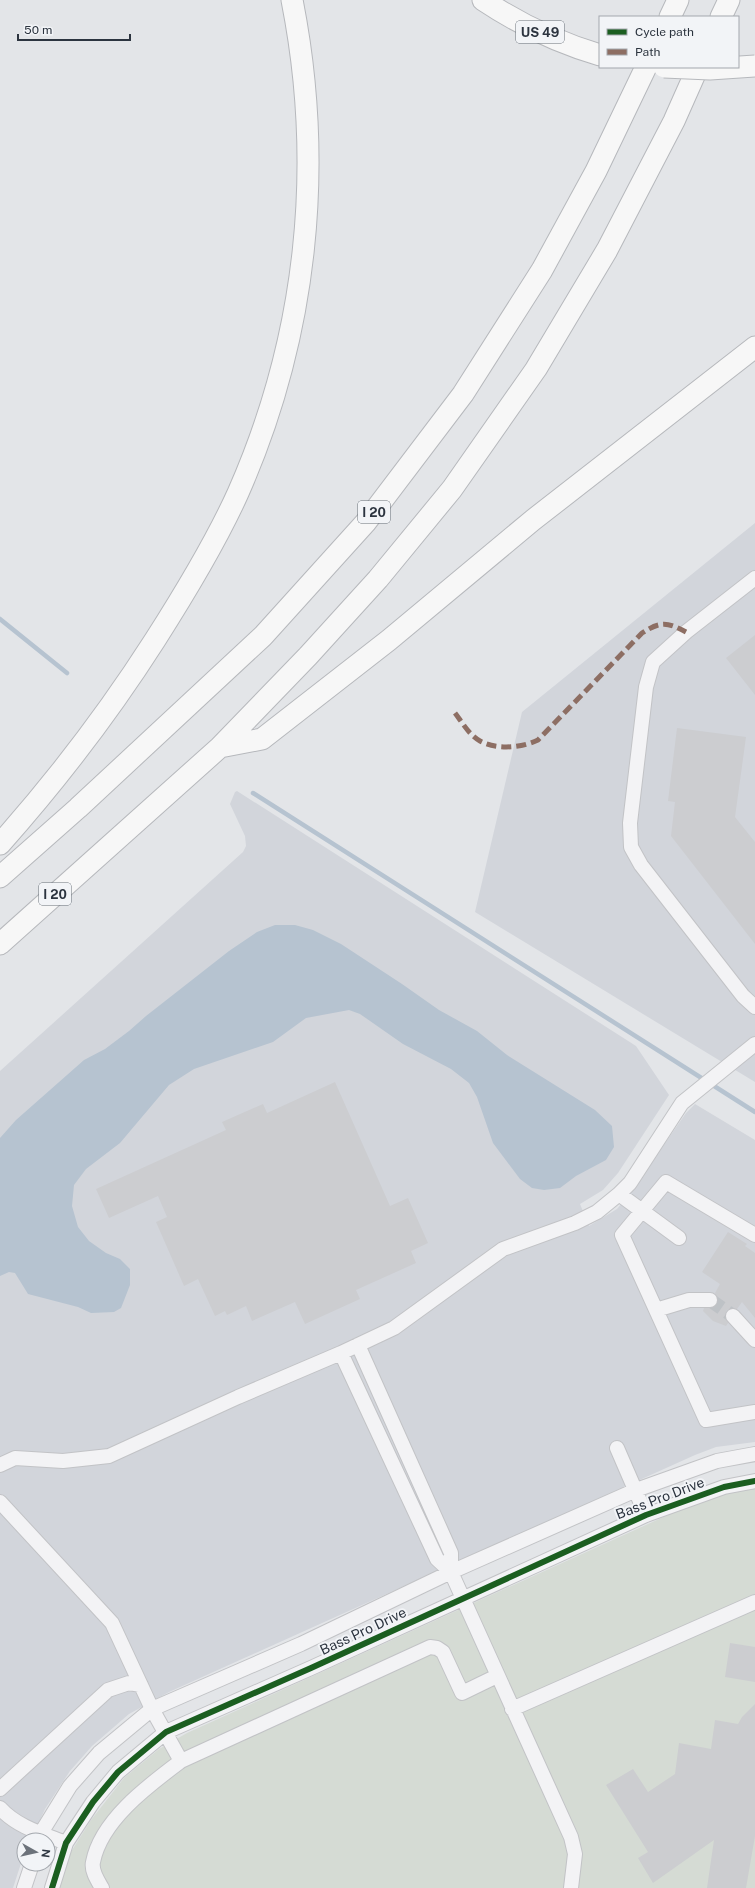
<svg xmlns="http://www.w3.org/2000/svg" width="755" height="1888" font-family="'Public Sans',sans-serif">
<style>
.built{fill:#d2d5db}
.green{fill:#d5dbd4}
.water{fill:#b6c3d0}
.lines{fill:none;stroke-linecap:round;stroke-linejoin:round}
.stream{stroke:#b6c3d0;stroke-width:4.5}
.building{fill:#cccdd0}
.minor-tunnel{stroke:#bec2c6;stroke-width:14;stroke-dasharray:14 7;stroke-linecap:butt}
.minor-casing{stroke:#c2c3c6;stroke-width:16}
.highway-casing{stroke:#b6b8bc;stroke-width:23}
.minor{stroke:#f3f3f5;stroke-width:14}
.highway{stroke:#f7f7f7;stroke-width:21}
.highway-bridge-casing{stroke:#b6b8bc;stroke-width:23;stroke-linecap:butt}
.highway-bridge{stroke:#f7f7f7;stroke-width:21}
.quiet{stroke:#8d6e63;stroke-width:5;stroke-dasharray:10 5;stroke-linecap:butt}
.cycleway-casing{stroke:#f2f4f7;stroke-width:8}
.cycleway{stroke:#1b5e20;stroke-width:6}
.labels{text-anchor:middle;stroke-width:4;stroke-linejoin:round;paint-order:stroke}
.shield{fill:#f2f4f7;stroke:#676e76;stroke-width:1}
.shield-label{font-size:13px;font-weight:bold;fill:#2c343f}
.street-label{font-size:14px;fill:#2c343f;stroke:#f2f4f7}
</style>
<rect width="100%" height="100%" fill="#e3e5e8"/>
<path class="built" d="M 755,523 L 755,1082 L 475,912 L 522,712 Z
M 237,791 L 636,1046 L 669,1095 L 618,1173 L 603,1190 L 580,1204 L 589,1226 L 617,1209 L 632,1191 L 686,1113 L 695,1104 L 755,1140 L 755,1442 L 716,1447 L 695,1455 L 169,1692 L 129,1714 L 92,1746 L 70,1771 L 45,1809 L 31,1840 L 24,1840 L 24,1854 L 13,1888 L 0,1888 L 0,1071 L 243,852 L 246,846 L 245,836 L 230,804 L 235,792 Z"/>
<path class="green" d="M 755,1488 L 755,1888 L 59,1888 L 69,1855 L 91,1820 L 124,1778 L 159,1749 L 187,1733 L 690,1505 L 730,1491 Z"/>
<path class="water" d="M 275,925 L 295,925 L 313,930 L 341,944 L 402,984 L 439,1010 L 477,1031 L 507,1055 L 595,1110 L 612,1126 L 614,1147 L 606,1160 L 576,1176 L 560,1188 L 544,1190 L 532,1188 L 520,1179 L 493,1143 L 477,1097 L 469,1083 L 451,1069 L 403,1044 L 360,1014 L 349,1010 L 306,1018 L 273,1042 L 194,1069 L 169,1085 L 120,1143 L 86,1169 L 74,1185 L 72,1206 L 78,1227 L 89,1241 L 106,1253 L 120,1259 L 130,1269 L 130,1285 L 121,1308 L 114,1312 L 91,1313 L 78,1307 L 28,1294 L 15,1273 L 9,1272 L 0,1276 L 0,1138 L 16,1120 L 84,1060 L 105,1049 L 129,1031 L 146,1016 L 229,951 L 257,932 Z"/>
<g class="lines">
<path class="stream" d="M 0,619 L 67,673
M 253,793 L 755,1112"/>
</g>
<path class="building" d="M 755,635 L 755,695 L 726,658 Z
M 677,728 L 746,737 L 735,817 L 755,842 L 755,944 L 671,836 L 675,802 L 668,801 Z
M 335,1082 L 390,1206 L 408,1198 L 428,1243 L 411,1251 L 416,1263 L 356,1290 L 360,1299 L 305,1324 L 295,1302 L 252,1321 L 246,1306 L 227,1315 L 225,1311 L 215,1316 L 198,1279 L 184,1286 L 156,1222 L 167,1217 L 158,1196 L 109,1218 L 96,1189 L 226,1130 L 222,1122 L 263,1104 L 267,1113 Z
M 728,1232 L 747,1244 L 745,1246 L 755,1253 L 755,1318 L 742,1302 L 737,1309 L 732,1308 L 727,1310 L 725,1314 L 728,1323 L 726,1326 L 713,1321 L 703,1311 L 704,1308 L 714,1308 L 717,1305 L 718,1300 L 715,1293 L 720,1284 L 702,1272 Z
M 730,1643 L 755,1647 L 755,1682 L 725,1677 Z
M 755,1704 L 755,1836 L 746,1888 L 707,1888 L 714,1840 L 653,1883 L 638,1858 L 648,1852 L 606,1785 L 633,1769 L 648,1792 L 675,1774 L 679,1743 L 711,1749 L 715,1720 L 738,1724 L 742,1717 Z"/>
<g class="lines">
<path class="minor-tunnel" d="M 710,1300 L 733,1316"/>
<g class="minor-casing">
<path id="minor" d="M 755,578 L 686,632 L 653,662 L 646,687 L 630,823 L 631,847 L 641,865 L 743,996 L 755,1007
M 619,1194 L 679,1238
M 755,1235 L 666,1182 L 622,1235 L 706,1420 L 755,1412
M 656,1310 L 689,1300 L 710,1300
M 733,1316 L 755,1340
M 358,1345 L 451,1553 L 451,1572 L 571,1837 L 575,1854 L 571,1888
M 341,1353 L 437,1559 L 451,1572
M 617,1448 L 646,1515
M 0,1465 L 15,1458 L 63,1461 L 109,1456 L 238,1397 L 341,1353 L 394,1328 L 503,1249 L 575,1223 L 597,1212 L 619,1194 L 630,1183 L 682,1103 L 755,1044
M 0,1502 L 112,1623 L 152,1709 L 181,1761
M 512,1709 L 755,1602
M 0,1789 L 108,1690 L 129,1683 L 141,1685
M 0,1808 C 17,1827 43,1834 66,1843
M 39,1840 L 41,1833 L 70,1786 L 99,1753 L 152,1709 L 301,1644 L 451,1572 L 636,1490 L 717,1461 L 755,1454
M 24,1888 L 32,1864
M 52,1888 L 66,1843 L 93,1802 L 118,1772 L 166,1732 L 311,1668 L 646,1515 L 724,1487 L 755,1481
M 102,1888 C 98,1881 91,1871 93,1862 C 101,1820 149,1785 181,1761 L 430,1647 L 437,1648 L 443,1652 L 462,1693 L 497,1676"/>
</g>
<g class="highway-casing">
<path id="highway" d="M 483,0 C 519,24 559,43 600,55
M 670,17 L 678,0
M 721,17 L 729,0
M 220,747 L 262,739 L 389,640 L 533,520 L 755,347
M 0,844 C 57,780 109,712 155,640 C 185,593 215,544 238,493 C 307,337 325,167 292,0
M 0,877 L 78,808 L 263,636 L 366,522 L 463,394 L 542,270 L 596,171 L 646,67
M 0,944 L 220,747 L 308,656 L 378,579 L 452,489 L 536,369 L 607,250 L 674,121 L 698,67"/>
</g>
<use href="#minor" class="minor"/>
<use href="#highway" class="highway"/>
<g class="highway-bridge-casing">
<path id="highway-bridge" d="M 664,67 L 710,69 L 755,66"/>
</g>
<use href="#highway-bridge" class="highway-bridge"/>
<path class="quiet" d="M 455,713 C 462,722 469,735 480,741 C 497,750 521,748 538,740 L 642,633 C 661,621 667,622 686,632"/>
<g class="cycleway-casing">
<path id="cycleway" d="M 52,1888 L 66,1843 L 93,1802 L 118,1772 L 166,1732 L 311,1668 L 646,1515 L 724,1487 L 755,1481"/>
</g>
<use href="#cycleway" class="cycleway"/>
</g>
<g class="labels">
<g class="shield">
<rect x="516" y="21" width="48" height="22" rx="3"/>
<rect x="358" y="501" width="32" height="22" rx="3"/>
<rect x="39" y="883" width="32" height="22" rx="3"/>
</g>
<g class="shield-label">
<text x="540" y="37">US 49</text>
<text x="374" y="517">I 20</text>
<text x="55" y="899">I 20</text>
</g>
<g class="street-label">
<text transform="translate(660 1498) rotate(-21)" y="5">Bass Pro Drive</text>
<text transform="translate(363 1631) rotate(-25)" y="5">Bass Pro Drive</text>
</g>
</g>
<rect x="599" y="16" width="140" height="52" fill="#f2f4f7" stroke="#a3a7ad"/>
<rect x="607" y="29" width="20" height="6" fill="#1b5e20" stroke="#a3a7ad"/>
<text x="635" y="36" font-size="12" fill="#2c343f">Cycle path</text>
<rect x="607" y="49" width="20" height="6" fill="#8d6e63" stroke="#a3a7ad"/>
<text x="635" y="56" font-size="12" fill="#2c343f">Path</text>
<g transform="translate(36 1852) rotate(98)"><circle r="19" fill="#f2f4f7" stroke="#a3a7ad"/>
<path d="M0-3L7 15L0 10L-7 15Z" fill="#6c727a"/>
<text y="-6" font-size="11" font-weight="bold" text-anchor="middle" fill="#2c343f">N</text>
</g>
<path d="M18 34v6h112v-6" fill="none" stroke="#2c343f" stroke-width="2"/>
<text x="24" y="34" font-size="12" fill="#2c343f" stroke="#f2f4f7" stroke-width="3" paint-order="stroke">50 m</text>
</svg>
